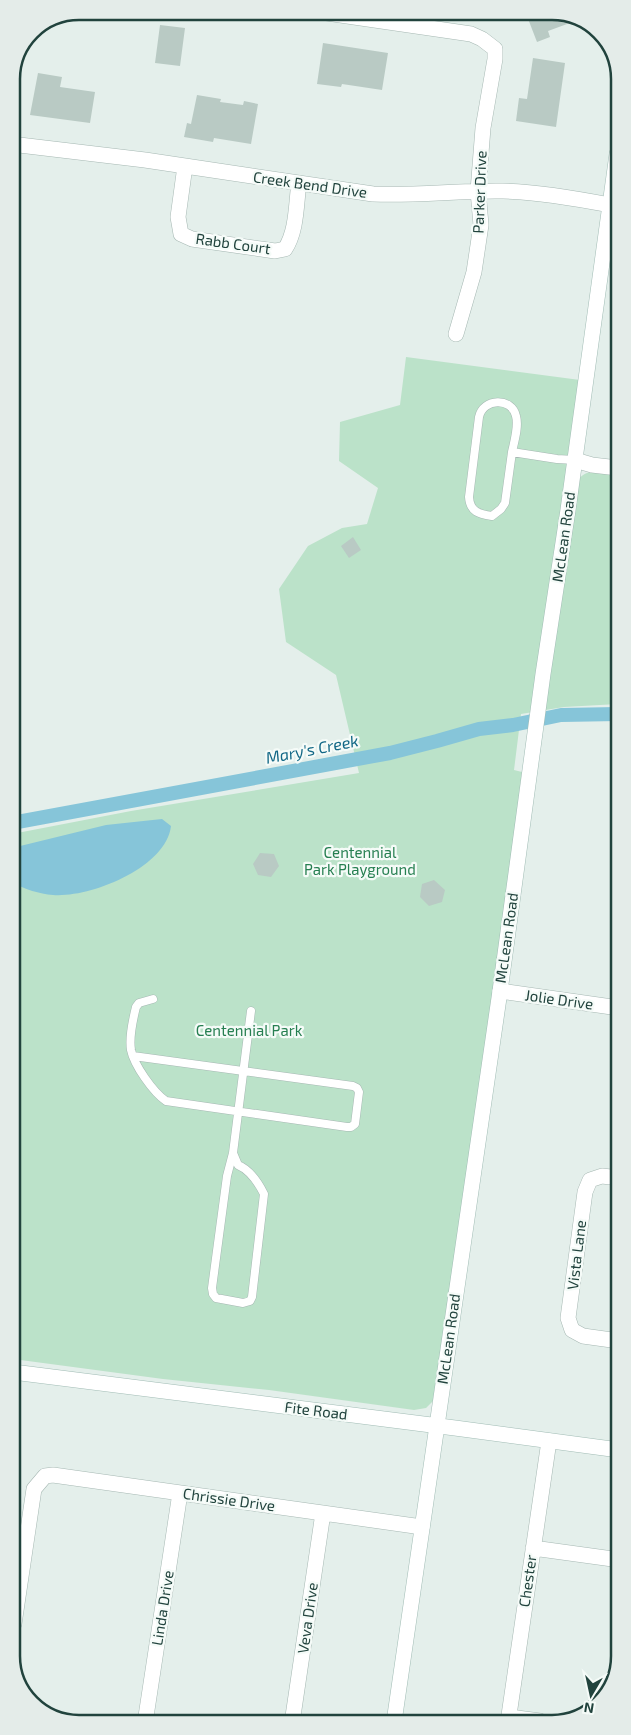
<svg xmlns="http://www.w3.org/2000/svg" width="631" height="1735" font-family="'Exo 2',sans-serif">
<style>
.green{fill:#bbe2c9}
.water{fill:#86c5d9}
.lines{fill:none;stroke-linecap:round;stroke-linejoin:round}
.canal{stroke:#86c5d9;stroke-width:14}
.building{fill:#b9cac4}
.lane-casing{stroke:#a6b8b3;stroke-width:9}
.street-casing{stroke:#a6b8b3;stroke-width:16}
.secondary-casing{stroke:#a1bcb5;stroke-width:16}
.lane{stroke:#fff;stroke-width:8}
.street{stroke:#fff;stroke-width:15}
.secondary{stroke:#fff;stroke-width:15}
.labels{text-anchor:middle;stroke-width:4.5;stroke-linejoin:round;paint-order:stroke}
.street-label{font-size:15px;fill:#21433d;stroke:#f5fbf8}
.park-label{font-size:15px;fill:#267f51;stroke:#f5fbf8}
.water-label{font-size:16px;font-style:italic;fill:#136886;stroke:#f5fbf8}
.rim{fill:none;stroke:#21433d;stroke-width:2.5}
</style>
<rect width="100%" height="100%" fill="#e4efeb"/>
<path class="green" d="M 406,357 L 580,380 L 579,479 C 588,467 604,473 618,475 L 618,704 L 564,707 L 521,714 L 514,770 L 522,772 L 502,929 L 433,1401 L 426,1408 L 414,1410 L 269,1390 L 163,1379 L 13,1359 L 12,834 L 131,811 L 359,773 L 336,675 L 286,642 L 279,589 L 308,546 L 342,528 L 367,524 L 378,488 L 339,461 L 340,422 L 400,405 Z"/>
<path class="water" d="M 162,819 L 171,826 C 166,868 90,898 53,895 C 39,894 25,889 13,883 L 12,848 L 106,825 Z"/>
<g class="lines">
<path class="canal" d="M 12,823 L 390,753 L 437,741 L 479,729 L 513,725 L 561,715 L 618,714"/>
</g>
<path class="building" d="M 525,11 L 557,11 L 578,20 L 548,31 L 550,37 L 537,42 Z
M 160,25 L 185,28 L 180,66 L 155,63 Z
M 323,43 L 388,53 L 382,90 L 342,84 L 341,87 L 317,84 Z
M 533,58 L 565,63 L 556,127 L 516,121 L 519,98 L 527,99 Z
M 38,73 L 62,77 L 60,87 L 95,92 L 90,123 L 30,115 Z
M 197,95 L 221,99 L 220,102 L 243,105 L 244,101 L 258,104 L 251,144 L 214,138 L 213,142 L 184,137 L 187,123 L 191,124 Z
M 353,537 L 361,550 L 349,558 L 341,546 Z
M 260,853 L 274,854 L 279,866 L 271,877 L 258,875 L 253,864 Z
M 434,880 L 445,890 L 442,902 L 429,906 L 420,897 L 422,884 Z"/>
<g class="lines">
<g class="lane-casing">
<path id="lane" d="M 512,452 C 514,442 519,427 516,416 C 512,397 483,398 479,417 L 469,497 C 470,512 479,514 492,516 L 501,509 L 505,503 L 512,452 L 557,459 L 575,460
M 133,1056 L 353,1086 L 357,1088 L 359,1092 L 355,1124 L 351,1127 L 347,1127 L 166,1101 C 153,1092 134,1065 131,1050 C 129,1038 133,1019 136,1007 L 139,1003 L 153,999
M 233,1153 L 238,1165 C 250,1170 258,1182 264,1194 L 252,1297 L 250,1301 L 243,1303 L 216,1298 L 213,1294 L 212,1288 L 227,1176 L 233,1153 L 251,1011"/>
</g>
<g class="street-casing">
<path id="street" d="M 313,11 L 471,34 L 482,39 L 495,49 L 495,59 L 483,128 L 478,191 L 481,225 L 474,272 L 456,334
M 11,144 L 145,160 L 373,194 C 417,196 460,190 503,191 C 539,192 574,198 610,205
M 185,166 L 178,217 L 181,234 L 192,239 L 275,251 L 285,249 C 297,231 296,204 299,183
M 575,460 L 592,465 L 618,468
M 500,991 L 619,1008
M 619,1178 L 602,1176 L 590,1180 L 585,1192 L 568,1318 L 572,1330 L 583,1336 L 619,1341
M 533,1548 L 620,1560
M 14,1624 L 34,1489 L 45,1476 L 53,1475 L 422,1527
M 509,1717 L 540,1721
M 508,1722 L 549,1441
M 145,1723 L 180,1493
M 292,1723 L 323,1513"/>
</g>
<g class="secondary-casing">
<path id="secondary" d="M 13,1372 L 455,1428 L 619,1450
M 394,1722 L 500,991 L 543,674 L 568,510 L 617,154"/>
</g>
<use href="#lane" class="lane"/>
<use href="#street" class="street"/>
<use href="#secondary" class="secondary"/>
</g>
<g class="labels">
<g class="street-label">
<text transform="translate(310 185) rotate(8)" y="5">Creek Bend Drive</text>
<text transform="translate(480 192) rotate(-88)" y="5">Parker Drive</text>
<text transform="translate(233 244) rotate(8)" y="5">Rabb Court</text>
<text transform="translate(564 537) rotate(-82)" y="5">McLean Road</text>
<text transform="translate(507 938) rotate(-82)" y="5">McLean Road</text>
<text transform="translate(559 1000) rotate(8)" y="5">Jolie Drive</text>
<text transform="translate(577 1255) rotate(-83)" y="5">Vista Lane</text>
<text transform="translate(449 1339) rotate(-82)" y="5">McLean Road</text>
<text transform="translate(316 1411) rotate(7)" y="5">Fite Road</text>
<text transform="translate(229 1500) rotate(8)" y="5">Chrissie Drive</text>
<text transform="translate(528 1581) rotate(-82)" y="5">Chester</text>
<text transform="translate(163 1608) rotate(-81)" y="5">Linda Drive</text>
<text transform="translate(308 1618) rotate(-82)" y="5">Veva Drive</text>
</g>
<g class="park-label">
<text x="360" y="858">Centennial<tspan x="360" dy="17">Park Playground</tspan></text>
<text x="249" y="1036">Centennial Park</text>
</g>
<g class="water-label">
<text transform="translate(312 749) rotate(-11)" y="6">Mary's Creek</text>
</g>
</g>
<path d="M0 0H631V1735H0ZM79 20H552A59 59 0 0 1 611 79V1656A59 59 0 0 1 552 1715H79A59 59 0 0 1 20 1656V79A59 59 0 0 1 79 20Z" fill="#e4ece9" fill-rule="evenodd"/>
<path class="rim" d="M79 20H552A59 59 0 0 1 611 79V1656A59 59 0 0 1 552 1715H79A59 59 0 0 1 20 1656V79A59 59 0 0 1 79 20Z"/>
<g transform="translate(591 1695) rotate(189)" stroke="#f5fbf8" stroke-width="4" paint-order="stroke">
<path d="M0-4L9 19L0 12L-9 19Z" fill="#21433d"/>
<text y="-8" font-size="14" font-weight="bold" text-anchor="middle" fill="#21433d">N</text>
</g>
</svg>
